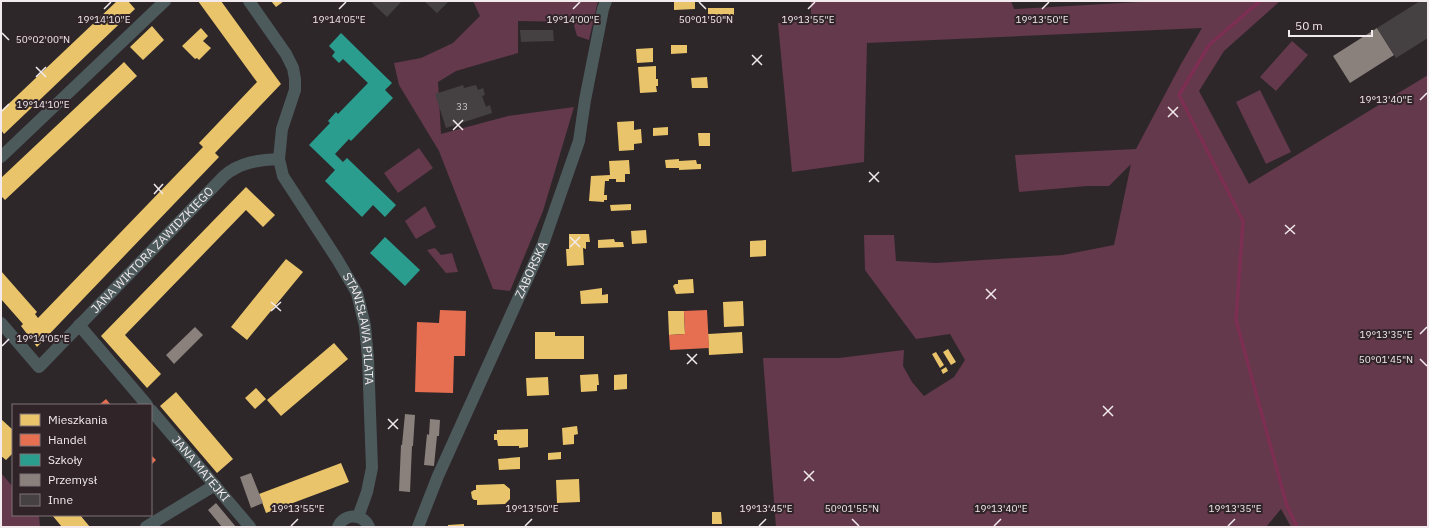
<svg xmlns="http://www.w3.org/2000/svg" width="1429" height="528" font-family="'IBM Plex Sans',sans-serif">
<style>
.green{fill:#64394b}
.homes{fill:#e9c46a}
.shops{fill:#e76f51}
.schools{fill:#2a9d8f}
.industry{fill:#8a817c}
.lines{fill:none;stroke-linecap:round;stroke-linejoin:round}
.stream{stroke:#7c2f53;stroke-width:3.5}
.building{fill:#454042}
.minor{stroke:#4d5a5c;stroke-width:12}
.ticks{fill:none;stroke:#f2eaed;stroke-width:1.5}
.labels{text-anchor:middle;stroke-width:4;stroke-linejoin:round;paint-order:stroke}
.number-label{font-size:10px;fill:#c7c0c2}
.street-label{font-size:12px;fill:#f2eaed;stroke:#302429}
.ticks-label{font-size:10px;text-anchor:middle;fill:#f2eaed;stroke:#302429;stroke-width:4;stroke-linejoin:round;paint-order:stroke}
</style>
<rect width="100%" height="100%" fill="#2d272a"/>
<path class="green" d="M 473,1 L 598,1 L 589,40 L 577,36 L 573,22 L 518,21 L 518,53 L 456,71 L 438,82 L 441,134 L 508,116 L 574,107 L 543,211 L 510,291 L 493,289 L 439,151 L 399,85 L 394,63 L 421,58 L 453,43 L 480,16 Z
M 811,1 L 1011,1 L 1014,9 L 1157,1 L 1280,1 L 1224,51 L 1199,91 L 1249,184 L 1428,75 L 1428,527 L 1291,527 L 1281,509 L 1266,527 L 776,527 L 763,358 L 839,358 L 904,350 L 903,366 L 912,382 L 924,396 L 954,377 L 965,360 L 950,334 L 916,339 L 865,270 L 864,235 L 894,235 L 896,261 L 936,263 L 1063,255 L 1114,245 L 1131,164 L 1109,186 L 1087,186 L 1019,192 L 1015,155 L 1136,149 L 1181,64 L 1202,28 L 867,43 L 864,162 L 792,172 L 778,23 L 811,21 Z
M 1292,41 L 1308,55 L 1276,91 L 1260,77 Z
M 1260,90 L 1291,152 L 1266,164 L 1236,102 Z
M 419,148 L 433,168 L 398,193 L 384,173 Z
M 425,206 L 436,227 L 416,239 L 405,221 Z
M 435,248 L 441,255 L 452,253 L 458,272 L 446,273 L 427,250 Z
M 1,473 L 13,487 L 13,515 L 38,515 L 39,516 L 40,527 L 1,527 Z"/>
<path class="homes" d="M 117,1 L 128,1 L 135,9 L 4,134 L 1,130 L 1,111 Z
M 198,1 L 221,1 L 281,84 L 215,153 L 219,157 L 37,347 L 21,326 L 23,324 L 1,299 L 1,271 L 37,312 L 35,314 L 38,318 L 203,147 L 199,143 L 257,82 Z
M 271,1 L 284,1 L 276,7 Z
M 674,1 L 695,1 L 695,9 L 674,10 Z
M 708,8 L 734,8 L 734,15 L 729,15 L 729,20 L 708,21 Z
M 152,26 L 164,40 L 143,60 L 130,47 Z
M 201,28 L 208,36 L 203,41 L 211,48 L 199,60 L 197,58 L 195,59 L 182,46 Z
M 671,45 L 687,45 L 687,53 L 671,54 Z
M 653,48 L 653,62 L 637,63 L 636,49 Z
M 124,62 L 137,76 L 5,200 L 1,196 L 1,178 Z
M 656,66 L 656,79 L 658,79 L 658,86 L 656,86 L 657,92 L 640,93 L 638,67 Z
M 707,77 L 708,88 L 692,88 L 691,78 Z
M 634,121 L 634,130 L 641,129 L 642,143 L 634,144 L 634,150 L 619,151 L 617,122 Z
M 668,127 L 668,135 L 653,136 L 653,128 Z
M 698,133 L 710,133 L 710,146 L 699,146 Z
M 679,159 L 679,161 L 696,160 L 697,164 L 701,164 L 701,169 L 679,170 L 679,168 L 666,168 L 665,160 Z
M 629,160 L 630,174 L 625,174 L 625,182 L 616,182 L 616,179 L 609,179 L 609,181 L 605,181 L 604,195 L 607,195 L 607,200 L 604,200 L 604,202 L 589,201 L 591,176 L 610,175 L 609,161 Z
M 246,187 L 275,215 L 263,227 L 246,210 L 125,335 L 161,374 L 147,388 L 101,336 Z
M 631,204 L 631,210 L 611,211 L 610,205 Z
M 646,230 L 647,243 L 632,244 L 631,231 Z
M 569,234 L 589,234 L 590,242 L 586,242 L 586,249 L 583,248 L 584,265 L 567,266 L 566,249 L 569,249 Z
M 614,239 L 615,242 L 623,242 L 624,247 L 598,248 L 598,240 Z
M 766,240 L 766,256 L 750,257 L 750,241 Z
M 286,259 L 303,272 L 247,340 L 231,327 Z
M 693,279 L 694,293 L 676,294 L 673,286 L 675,284 L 678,284 L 678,280 Z
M 602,288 L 602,295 L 608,294 L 608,303 L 581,304 L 580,291 Z
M 743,301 L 744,326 L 724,327 L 723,302 Z
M 668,311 L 684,311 L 685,334 L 669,335 Z
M 535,332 L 555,332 L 555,336 L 584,336 L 584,359 L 535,359 Z
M 742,332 L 743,353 L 709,355 L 708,334 Z
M 334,343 L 348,359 L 281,416 L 267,400 Z
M 948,349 L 956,362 L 951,365 L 943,352 Z
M 936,352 L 944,365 L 940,368 L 932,354 Z
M 946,367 L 948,371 L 943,374 L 941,370 Z
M 598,374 L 599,385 L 597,385 L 597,391 L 581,392 L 580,375 Z
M 627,374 L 627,389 L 614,390 L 614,375 Z
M 548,377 L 549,395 L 527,396 L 526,378 Z
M 256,388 L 266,399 L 255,409 L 245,398 Z
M 176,392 L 233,459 L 217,473 L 160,406 Z
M 1,419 L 13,430 L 13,453 L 6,460 L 1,456 Z
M 577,426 L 578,434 L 574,435 L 574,444 L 563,445 L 562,428 Z
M 528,429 L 528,447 L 519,448 L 519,446 L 498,446 L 497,440 L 494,440 L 494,434 L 497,434 L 497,430 Z
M 561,452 L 561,459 L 548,460 L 548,453 Z
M 520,457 L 520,469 L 499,470 L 498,459 Z
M 341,463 L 349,482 L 266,513 L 259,494 Z
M 579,479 L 580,502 L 557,503 L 556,480 Z
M 504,484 L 510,489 L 510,499 L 505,504 L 477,505 L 477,500 L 474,500 L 472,498 L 471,492 L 474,490 L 476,490 L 476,485 Z
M 712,512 L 721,512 L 722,524 L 712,524 Z
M 52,515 L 80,515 L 90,527 L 62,527 Z
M 464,524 L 464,527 L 448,527 L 448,525 Z"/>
<path class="shops" d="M 440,310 L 466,311 L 465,356 L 454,356 L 453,393 L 415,392 L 417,322 L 439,323 Z
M 707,310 L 709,348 L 670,350 L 669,335 L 685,334 L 684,311 Z
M 106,399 L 111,405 L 99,405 Z
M 151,455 L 156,460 L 151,465 Z"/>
<path class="schools" d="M 341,33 L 392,83 L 385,90 L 393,98 L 351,141 L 349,139 L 335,154 L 343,162 L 347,158 L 396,205 L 385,217 L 373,205 L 362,217 L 325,181 L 335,170 L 309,145 L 330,123 L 328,121 L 336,112 L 338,114 L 368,83 L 343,59 L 339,63 L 332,56 L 335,52 L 329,46 Z
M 385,237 L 420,270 L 405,286 L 370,253 Z"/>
<path class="industry" d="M 1377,28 L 1394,55 L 1350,83 L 1333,56 Z
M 195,327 L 203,335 L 174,364 L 166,355 Z
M 405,414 L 415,415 L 413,446 L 412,446 L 410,492 L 399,491 L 401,445 L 402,445 Z
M 430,419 L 440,420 L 439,436 L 437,436 L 434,466 L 424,465 L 427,434 L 429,435 Z
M 251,473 L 263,503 L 251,508 L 240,477 Z
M 216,503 L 236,527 L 222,527 L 208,510 Z"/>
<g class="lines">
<path class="stream" d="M 1260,1 L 1209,45 L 1179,95 L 1243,221 L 1236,320 L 1287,506 L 1297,527"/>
</g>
<path class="building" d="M 374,1 L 402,1 L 387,17 L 372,3 Z
M 424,1 L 449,1 L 437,13 Z
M 1420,1 L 1428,1 L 1428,38 L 1396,58 L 1377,28 Z
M 520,30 L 553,30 L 554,41 L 521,42 Z
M 463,85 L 464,88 L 476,85 L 478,90 L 483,88 L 485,95 L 482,96 L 486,107 L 490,105 L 492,113 L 446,128 L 435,94 Z"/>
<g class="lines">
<g class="minor">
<path id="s1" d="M 249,1 L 286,54 L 293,68 L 295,79 L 295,90 L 282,129 L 279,159 L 283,176 L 337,259 L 357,293 L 365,326 L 368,358 L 372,468 L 367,492 L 358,517"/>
<path d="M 1,157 L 165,1"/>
<path id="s2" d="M 1,323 L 39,367 L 224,176 C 240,162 259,160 279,159"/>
<path d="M 79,325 L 147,405"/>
<path id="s3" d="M 151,410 L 250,527"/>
<path d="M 146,527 L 215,485"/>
<path d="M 338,527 C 344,513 363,513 369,527"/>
<path id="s4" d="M 418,527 L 438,476 L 543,244 L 579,141 L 585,100 L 603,9 L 606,1"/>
</g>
</g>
<path class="ticks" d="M 699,2 L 706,9M 104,9 L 111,2M 339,9 L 346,2M 573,9 L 580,2M 808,9 L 815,2M 1042,9 L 1049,2M 2,33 L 9,40M 752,55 L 762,65M 752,65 L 762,55M 36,67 L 46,77M 36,77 L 46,67M 1420,100 L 1427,93M 1168,107 L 1178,117M 2,111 L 9,104M 1168,117 L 1178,107M 453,120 L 463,130M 453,130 L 463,120M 869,172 L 879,182M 869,182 L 879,172M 154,184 L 163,194M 154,194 L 163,184M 1285,225 L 1295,234M 1285,234 L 1295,225M 570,237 L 580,247M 570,247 L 580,237M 986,289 L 996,299M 986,299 L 996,289M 271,302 L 281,311M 271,311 L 281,302M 1420,334 L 1427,327M 2,346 L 9,339M 687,354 L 697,364M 1420,359 L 1427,366M 687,364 L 697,354M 1103,406 L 1113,416M 1103,416 L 1113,406M 388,419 L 398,429M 388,429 L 398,419M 804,471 L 814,481M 804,481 L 814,471M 852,519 L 859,526M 291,526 L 298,519M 525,526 L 532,519M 759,526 L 766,519M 994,526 L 1001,519M 1228,526 L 1235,519"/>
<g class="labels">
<g class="number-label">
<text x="462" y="110">33</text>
</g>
<g class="street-label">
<text dy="4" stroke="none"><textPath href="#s2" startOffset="221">JANA WIKTORA ZAWIDZKIEGO</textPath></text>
<text dy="4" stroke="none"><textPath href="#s4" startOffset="281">ZABORSKA</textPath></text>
<text dy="4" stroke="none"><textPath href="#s1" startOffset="365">STANISŁAWA PILATA</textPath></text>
<text dy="4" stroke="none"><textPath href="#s3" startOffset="77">JANA MATEJKI</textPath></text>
</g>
</g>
<g class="ticks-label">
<text x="104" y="23">19°14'10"E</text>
<text x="339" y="23">19°14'05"E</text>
<text x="573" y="23">19°14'00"E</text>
<text x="706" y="23">50°01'50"N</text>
<text x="808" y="23">19°13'55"E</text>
<text x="1042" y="23">19°13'50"E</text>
<text x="43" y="43">50°02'00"N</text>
<text x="1386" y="103">19°13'40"E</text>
<text x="43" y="108">19°14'10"E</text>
<text x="1386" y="338">19°13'35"E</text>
<text x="43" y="342">19°14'05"E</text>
<text x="1386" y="363">50°01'45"N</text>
<text x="298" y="512">19°13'55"E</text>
<text x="532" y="512">19°13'50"E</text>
<text x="766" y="512">19°13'45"E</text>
<text x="1001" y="512">19°13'40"E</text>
<text x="1235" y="512">19°13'35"E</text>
<text x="852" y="512">50°01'55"N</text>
</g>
<rect width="1429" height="528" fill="none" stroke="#f2eaed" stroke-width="4"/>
<rect x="12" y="404" width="140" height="112" fill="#302429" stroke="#7e7377"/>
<rect x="20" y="414" width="20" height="12" fill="#e9c46a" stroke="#7e7377"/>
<text x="48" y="424" font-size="12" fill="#f2eaed">Mieszkania</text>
<rect x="20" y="434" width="20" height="12" fill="#e76f51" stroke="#7e7377"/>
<text x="48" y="444" font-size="12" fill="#f2eaed">Handel</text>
<rect x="20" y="454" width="20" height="12" fill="#2a9d8f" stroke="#7e7377"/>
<text x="48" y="464" font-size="12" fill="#f2eaed">Szkoły</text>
<rect x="20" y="474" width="20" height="12" fill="#8a817c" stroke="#7e7377"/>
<text x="48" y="484" font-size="12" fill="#f2eaed">Przemysł</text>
<rect x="20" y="494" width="20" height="12" fill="#454042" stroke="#7e7377"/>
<text x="48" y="504" font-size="12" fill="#f2eaed">Inne</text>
<path d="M1289 30v6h83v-6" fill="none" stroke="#f2eaed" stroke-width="2"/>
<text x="1295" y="30" font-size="12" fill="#f2eaed" stroke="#302429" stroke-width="3" paint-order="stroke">50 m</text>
</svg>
